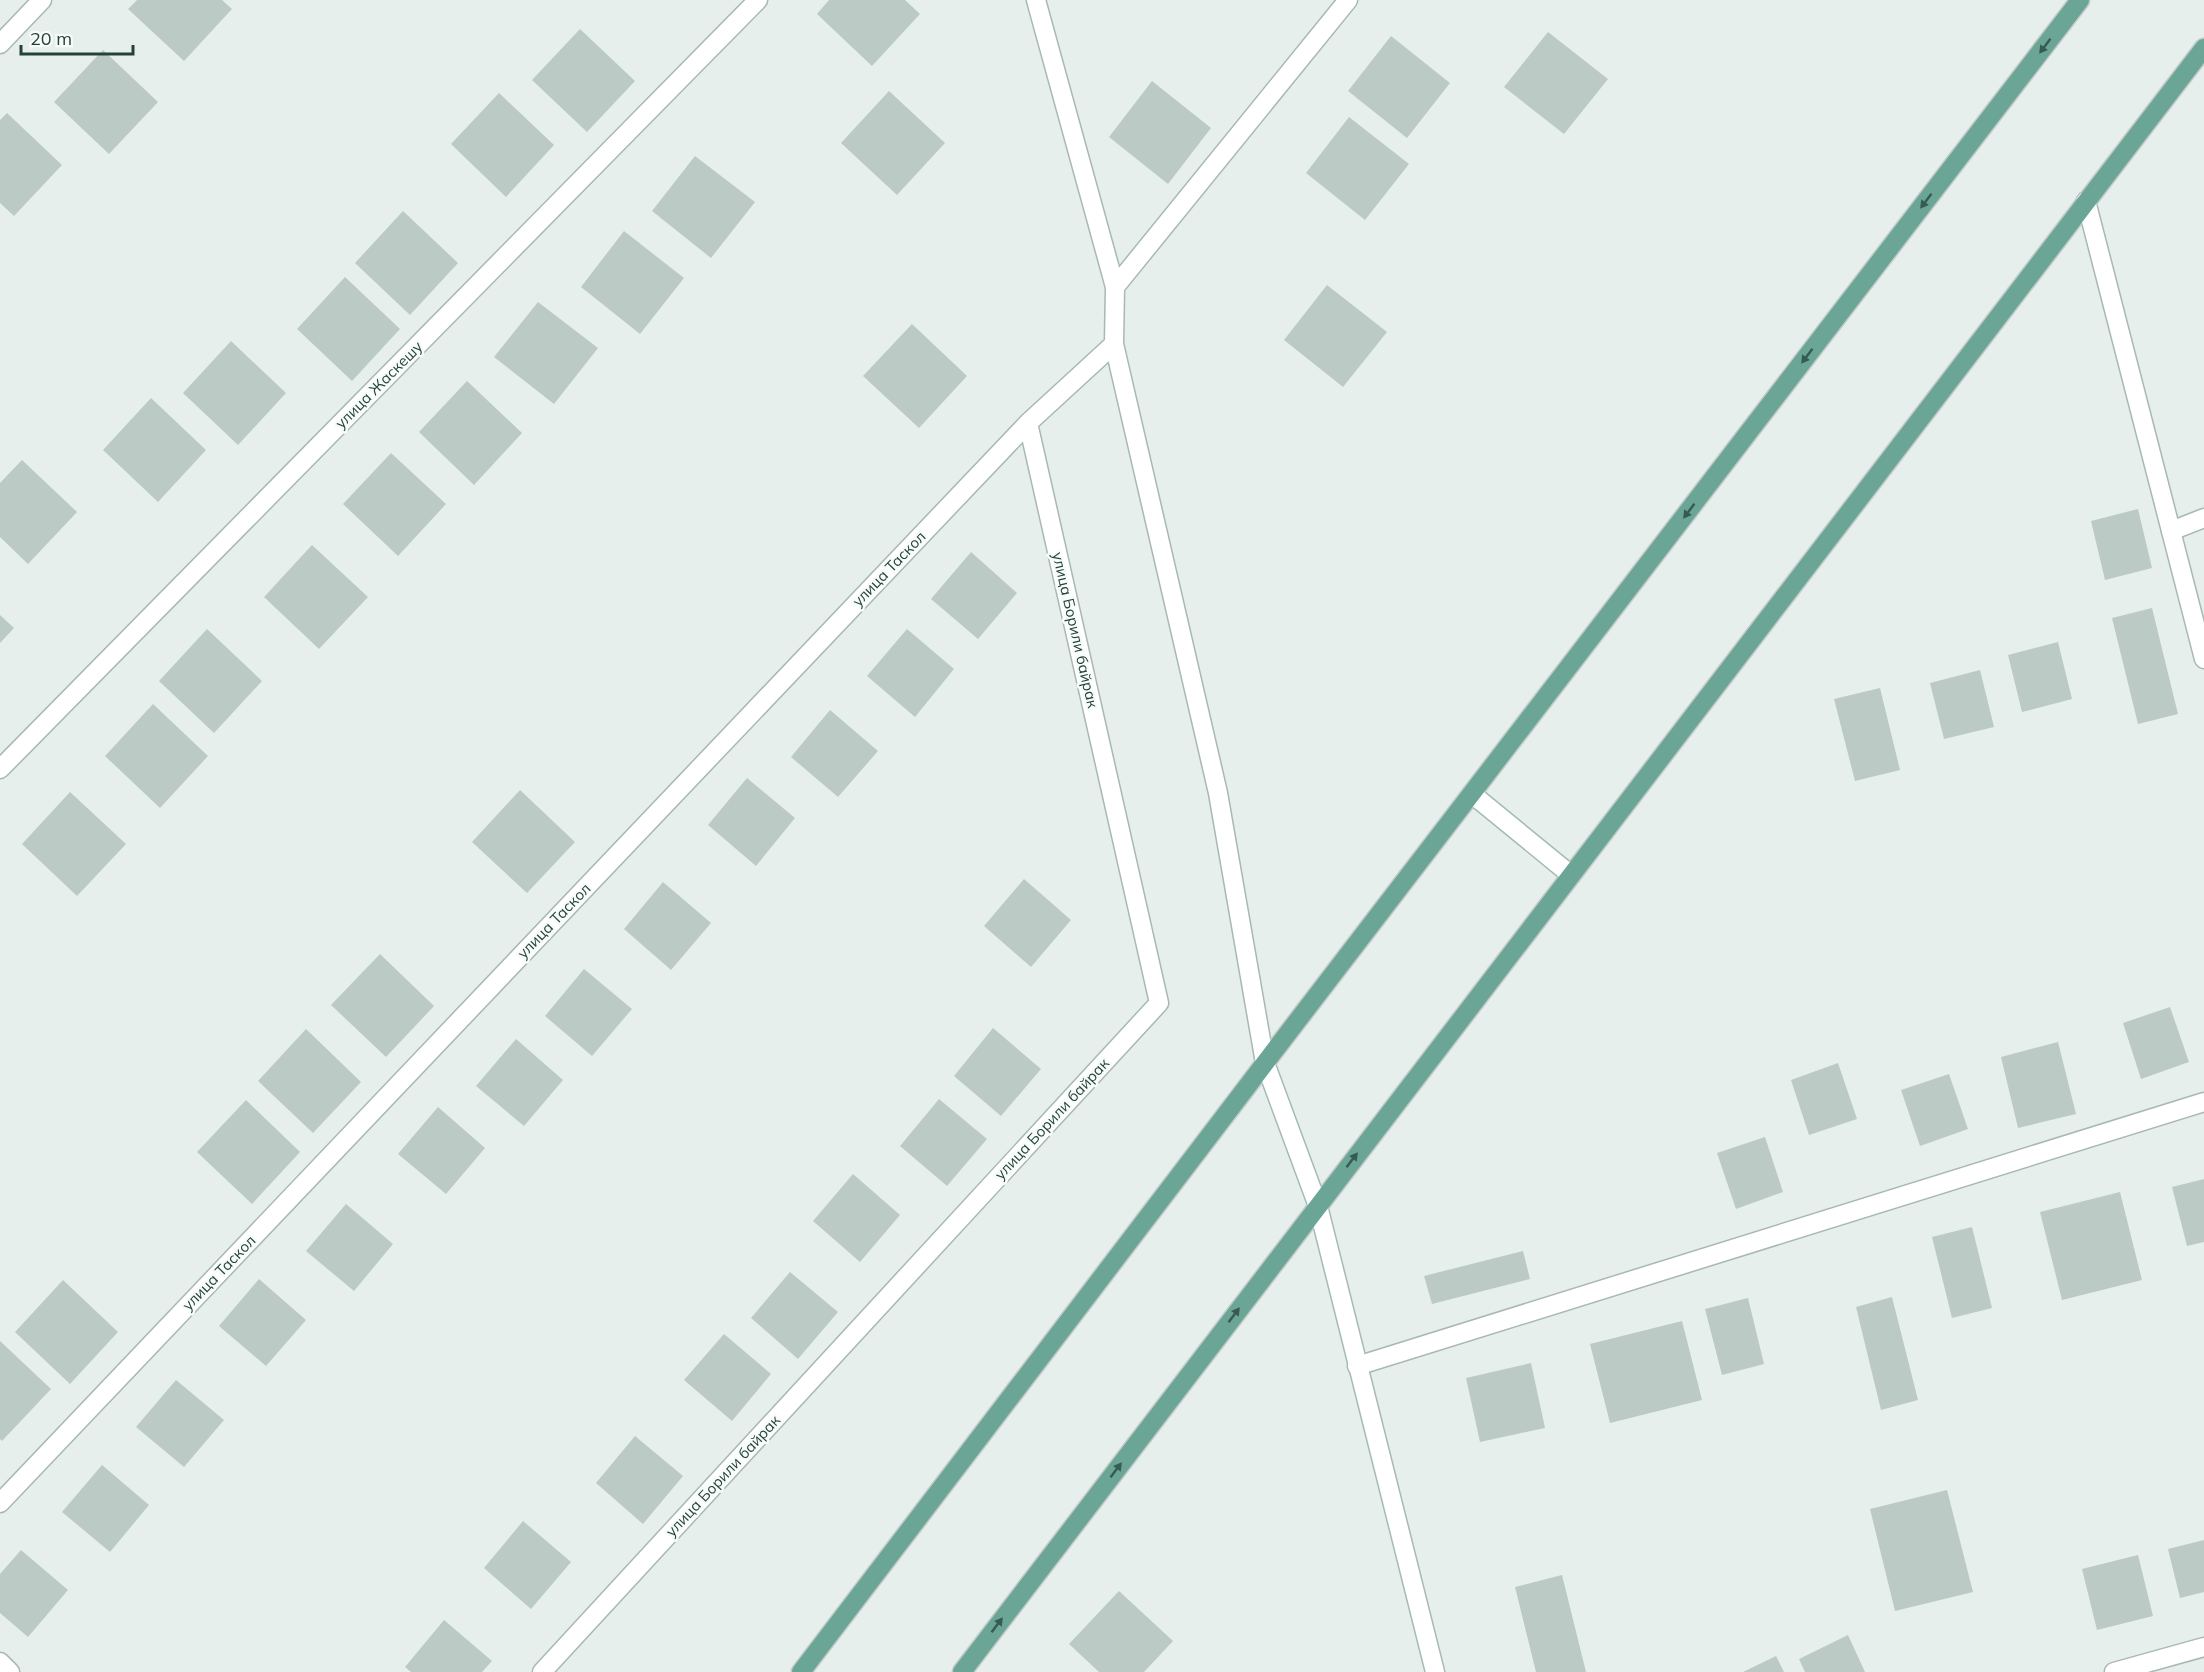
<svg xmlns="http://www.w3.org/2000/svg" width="2204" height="1672" font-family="Mulish,sans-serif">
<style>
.building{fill:#bbcac4}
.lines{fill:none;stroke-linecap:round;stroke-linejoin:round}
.lane-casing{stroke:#a8b8b2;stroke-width:21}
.street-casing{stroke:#a8b8b2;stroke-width:21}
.secondary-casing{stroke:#a4bbb3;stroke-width:21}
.primary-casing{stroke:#c2cac8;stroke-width:21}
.lane{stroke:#fff;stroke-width:18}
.street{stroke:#fff;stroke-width:18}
.secondary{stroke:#fff;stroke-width:18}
.primary{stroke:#6aa596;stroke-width:18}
.oneway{fill:#365b51}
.labels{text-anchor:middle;stroke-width:5;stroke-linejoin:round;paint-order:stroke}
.street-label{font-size:15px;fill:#24423a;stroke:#f7fbf9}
</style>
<rect width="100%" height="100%" fill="#e6efeb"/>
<path class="building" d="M 137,0 L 222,0 L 232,9 L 184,61 L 128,9 Z
M 829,0 L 905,0 L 920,14 L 872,66 L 817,14 Z
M 580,29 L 635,81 L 587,132 L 532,80 Z
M 1548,32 L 1608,79 L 1564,134 L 1504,87 Z
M 1391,36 L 1450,83 L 1407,138 L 1348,91 Z
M 103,50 L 158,102 L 109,154 L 54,102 Z
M 1152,81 L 1211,128 L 1168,184 L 1109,137 Z
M 889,91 L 945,143 L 897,195 L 841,143 Z
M 499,93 L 554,145 L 506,197 L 451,144 Z
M 7,113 L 62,165 L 14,216 L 0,203 L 0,120 Z
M 1349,117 L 1409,164 L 1365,220 L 1306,173 Z
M 695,156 L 755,202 L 711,258 L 652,211 Z
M 403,211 L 458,263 L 410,315 L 355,263 Z
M 624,231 L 684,278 L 640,334 L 581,287 Z
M 345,277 L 400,329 L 352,381 L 297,329 Z
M 1327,285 L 1387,332 L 1343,387 L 1284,340 Z
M 538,302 L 598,348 L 554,404 L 494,357 Z
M 912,324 L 967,376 L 919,428 L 863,376 Z
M 231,341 L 286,393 L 238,445 L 183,393 Z
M 467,381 L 522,433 L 474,485 L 419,432 Z
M 151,398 L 206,450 L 158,502 L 103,450 Z
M 391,453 L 446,504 L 398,556 L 343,504 Z
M 22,460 L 77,512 L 28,564 L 0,537 L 0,483 Z
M 2138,509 L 2152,568 L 2105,580 L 2091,521 Z
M 312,545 L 368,597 L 319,649 L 264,597 Z
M 971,552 L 1017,593 L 978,639 L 931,599 Z
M 2152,608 L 2178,714 L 2138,724 L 2112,618 Z
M 0,615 L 14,628 L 0,643 Z
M 207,629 L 262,681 L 214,733 L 159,681 Z
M 907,629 L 954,669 L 915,717 L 867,676 Z
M 2058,642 L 2072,699 L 2022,712 L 2008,655 Z
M 1980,670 L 1994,727 L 1944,739 L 1930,683 Z
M 1880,688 L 1900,770 L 1855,781 L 1834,699 Z
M 153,704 L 208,756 L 160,808 L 105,756 Z
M 830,710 L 878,751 L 838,797 L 791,757 Z
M 747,778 L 795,818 L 756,866 L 708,825 Z
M 520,790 L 575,842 L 527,893 L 472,842 Z
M 70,792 L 126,844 L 77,896 L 22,844 Z
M 1024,879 L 1071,920 L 1031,967 L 984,926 Z
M 663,882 L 711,923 L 671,970 L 624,929 Z
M 380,954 L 434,1006 L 386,1057 L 331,1005 Z
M 584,969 L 632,1009 L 592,1056 L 545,1016 Z
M 2170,1007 L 2189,1062 L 2141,1079 L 2123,1023 Z
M 993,1028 L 1041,1069 L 1001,1116 L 954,1076 Z
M 306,1029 L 361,1082 L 313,1133 L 258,1081 Z
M 516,1039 L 563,1080 L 524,1126 L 476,1086 Z
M 2058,1042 L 2076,1114 L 2018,1128 L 2001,1057 Z
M 1838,1063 L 1857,1119 L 1809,1135 L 1791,1080 Z
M 1949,1074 L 1968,1129 L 1920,1146 L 1901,1090 Z
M 939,1099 L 987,1139 L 947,1186 L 900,1146 Z
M 246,1100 L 300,1152 L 252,1204 L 197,1152 Z
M 438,1107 L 485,1148 L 446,1194 L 398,1154 Z
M 1765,1137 L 1783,1192 L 1736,1209 L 1717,1153 Z
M 853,1174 L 900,1215 L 860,1262 L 813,1221 Z
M 2204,1179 L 2204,1242 L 2187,1246 L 2172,1187 Z
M 2120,1192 L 2142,1280 L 2062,1300 L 2040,1212 Z
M 346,1204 L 393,1244 L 354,1291 L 306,1251 Z
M 1972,1227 L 1992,1308 L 1952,1318 L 1932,1237 Z
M 1523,1251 L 1530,1279 L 1432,1304 L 1424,1276 Z
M 790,1272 L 838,1312 L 798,1359 L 751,1318 Z
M 259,1279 L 306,1320 L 266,1366 L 219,1326 Z
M 63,1280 L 118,1332 L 70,1384 L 15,1332 Z
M 1892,1297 L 1918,1400 L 1881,1410 L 1856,1307 Z
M 1748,1298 L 1764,1364 L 1722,1375 L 1705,1309 Z
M 1682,1321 L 1702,1400 L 1610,1423 L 1590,1344 Z
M 724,1334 L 771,1374 L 732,1421 L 684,1380 Z
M 0,1341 L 51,1389 L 2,1441 L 0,1439 Z
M 1531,1363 L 1545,1428 L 1480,1442 L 1466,1378 Z
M 176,1380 L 224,1420 L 184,1467 L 136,1427 Z
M 635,1436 L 683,1476 L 643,1524 L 596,1483 Z
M 102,1465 L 149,1505 L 110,1552 L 62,1512 Z
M 1947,1490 L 1973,1592 L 1895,1611 L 1870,1509 Z
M 523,1521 L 571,1562 L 531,1609 L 484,1568 Z
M 2204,1540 L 2204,1592 L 2180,1598 L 2168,1549 Z
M 21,1550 L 68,1590 L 28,1637 L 0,1613 L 0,1574 Z
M 2138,1555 L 2153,1616 L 2097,1630 L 2082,1569 Z
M 1562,1575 L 1586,1672 L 1536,1672 L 1515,1587 Z
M 1119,1591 L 1173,1641 L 1144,1672 L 1099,1672 L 1069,1644 Z
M 444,1620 L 492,1661 L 482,1672 L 411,1672 L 405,1667 Z
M 1848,1635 L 1865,1672 L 1805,1672 L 1799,1659 Z
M 1776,1656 L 1784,1672 L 1743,1672 Z"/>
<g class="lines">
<g class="lane-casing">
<path id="lane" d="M 2086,201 L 2204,659
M 1357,1366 L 2204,1102"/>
</g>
<g class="street-casing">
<path id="street" d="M 1036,0 L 1115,287 L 1114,344 L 1218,793 L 1265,1063
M 0,44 L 42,0
M 1115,287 L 1348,0
M 2171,531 L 2204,518
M 0,769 L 758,0
M 0,1503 L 1028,423 L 1114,344
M 0,1662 L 10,1672
M 542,1672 L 1159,1003 L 1028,423
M 2114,1672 L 2204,1647"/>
</g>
<g class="secondary-casing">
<path id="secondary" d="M 1472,794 L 1571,875
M 1265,1063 L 1318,1206 L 1435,1672"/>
</g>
<g class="primary-casing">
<path id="primary" d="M 801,1672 L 1265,1063 L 2080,0
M 962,1672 L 2204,48"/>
</g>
<use href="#lane" class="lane"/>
<use href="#street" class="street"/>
<use href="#secondary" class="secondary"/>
<use href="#primary" class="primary"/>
</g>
<defs><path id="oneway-solid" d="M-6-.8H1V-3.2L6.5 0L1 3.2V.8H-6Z" transform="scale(1.5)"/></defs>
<g class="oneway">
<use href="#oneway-solid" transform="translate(2045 46) rotate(127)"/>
<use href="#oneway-solid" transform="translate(1926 201) rotate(127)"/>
<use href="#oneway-solid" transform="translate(1807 356) rotate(127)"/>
<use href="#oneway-solid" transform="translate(1689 511) rotate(127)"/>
<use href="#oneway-solid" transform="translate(1352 1160) rotate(-53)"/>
<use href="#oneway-solid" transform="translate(1234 1315) rotate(-53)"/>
<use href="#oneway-solid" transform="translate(1116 1470) rotate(-53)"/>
<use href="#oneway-solid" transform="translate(997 1625) rotate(-53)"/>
</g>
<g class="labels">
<g class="street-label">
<text transform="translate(379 385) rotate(-45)" y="5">улица Жаскешу</text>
<text transform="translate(889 569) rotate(-46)" y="5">улица Таскол</text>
<text transform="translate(1075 630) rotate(77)" y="5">улица Борили байрак</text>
<text transform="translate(554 921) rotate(-46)" y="5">улица Таскол</text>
<text transform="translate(1052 1119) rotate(-47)" y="5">улица Борили байрак</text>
<text transform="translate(219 1273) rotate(-46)" y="5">улица Таскол</text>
<text transform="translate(723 1476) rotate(-47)" y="5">улица Борили байрак</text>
</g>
</g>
<path d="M21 45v9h112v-9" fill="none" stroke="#24423a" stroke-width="3"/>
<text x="30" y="45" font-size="18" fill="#24423a" stroke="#f7fbf9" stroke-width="4.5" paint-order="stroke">20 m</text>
</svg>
